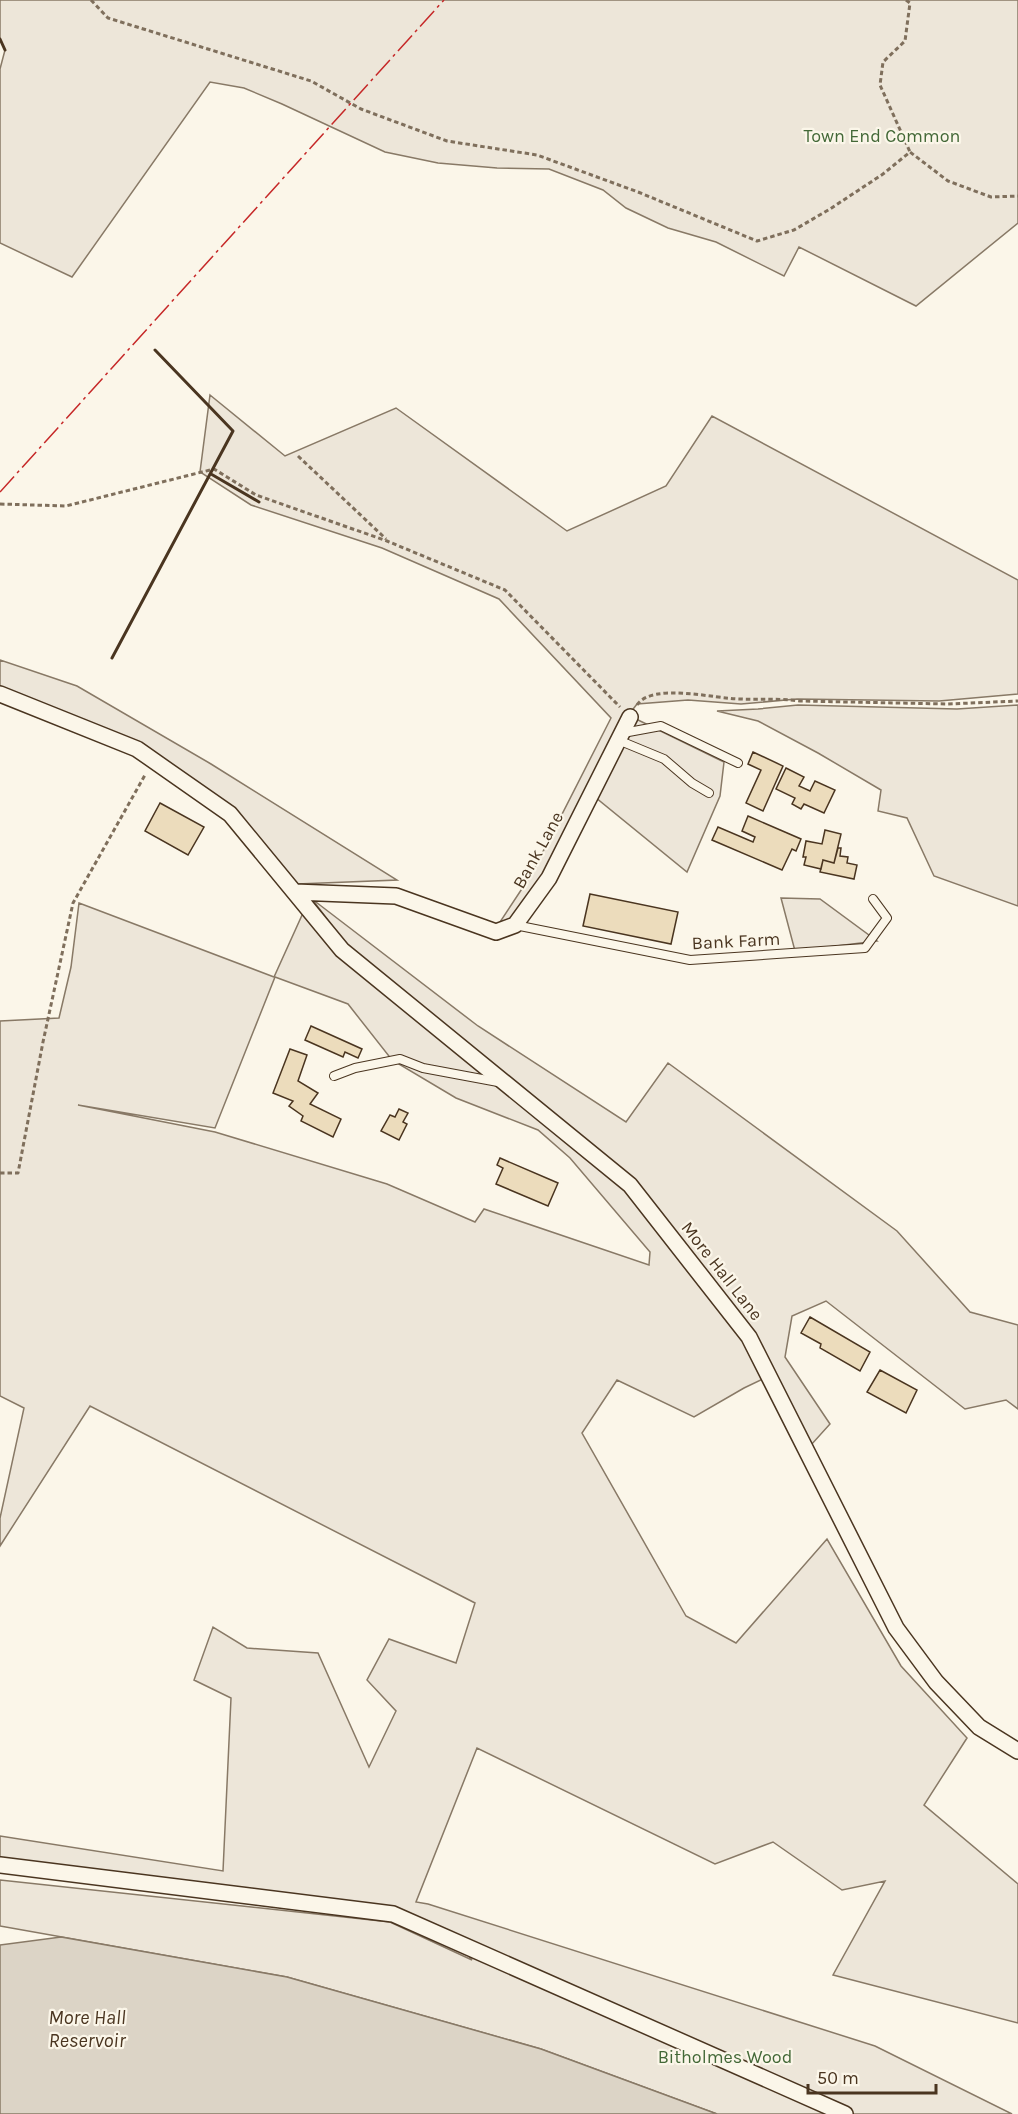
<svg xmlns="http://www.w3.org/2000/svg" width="1018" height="2114" font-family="Karla,sans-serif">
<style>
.green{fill:#ede6d9;stroke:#887966;stroke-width:1.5;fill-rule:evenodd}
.water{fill:#dcd4c6;stroke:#887966;stroke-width:1.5}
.building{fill:#ecdcbc;stroke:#4a3520;stroke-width:1.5}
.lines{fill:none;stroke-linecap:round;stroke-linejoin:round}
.service-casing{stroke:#4a3520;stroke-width:10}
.minor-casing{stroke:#4a3520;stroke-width:18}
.path{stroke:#7f6f5c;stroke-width:3;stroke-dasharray:4.5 3;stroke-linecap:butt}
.service{stroke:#fbf6e9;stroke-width:8}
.minor{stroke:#fbf6e9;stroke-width:15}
.wall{stroke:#4a3520;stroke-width:3}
.power{stroke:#c62828;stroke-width:1.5;stroke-dasharray:21 4.5 3 4.5;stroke-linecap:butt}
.labels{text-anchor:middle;stroke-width:4.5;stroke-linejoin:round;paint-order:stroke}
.park-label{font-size:18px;fill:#436837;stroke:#fbf6e9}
.street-label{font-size:18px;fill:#4a3520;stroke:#fbf6e9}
.water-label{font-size:20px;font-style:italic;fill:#4a3520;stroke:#fbf6e9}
</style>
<rect width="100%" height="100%" fill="#fbf6e9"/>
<path class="green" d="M 0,0 L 1018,0 L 1018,223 L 916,306 L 799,247 L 784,276 L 716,242 L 668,228 L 626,208 L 603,190 L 549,169 L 497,168 L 438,163 L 385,152 L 282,104 L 244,88 L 210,82 L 72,277 L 0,243 L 0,69 L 5,50 L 0,39 Z
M 210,395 L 285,456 L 396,408 L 567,531 L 666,486 L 712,416 L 1018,580 L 1018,694 L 939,701 L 797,699 L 741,704 L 688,700 L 637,704 L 627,717 L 546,876 L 515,920 L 496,928 L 531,875 L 611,718 L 499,599 L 382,548 L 251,505 L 200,472 Z
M 0,660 L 77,686 L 211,764 L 397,880 L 297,884 L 233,808 L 137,749 L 0,686 Z
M 798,705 L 957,709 L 1018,705 L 1018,906 L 934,876 L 907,818 L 878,811 L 881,790 L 818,753 L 758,721 L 717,711 L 758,709 Z
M 634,718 L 724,762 L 720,796 L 687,872 L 595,797 Z
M 781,898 L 820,899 L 877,941 L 795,951 Z
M 312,899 L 478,1026 L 626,1122 L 668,1063 L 897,1231 L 970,1312 L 1018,1325 L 1018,1409 L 1006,1400 L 965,1409 L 826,1301 L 792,1316 L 785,1357 L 830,1424 L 811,1445 L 756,1338 L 634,1180 L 345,943 Z
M 79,903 L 274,977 L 303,913 L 627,1189 L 744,1339 L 763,1379 L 744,1388 L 694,1417 L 617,1380 L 582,1433 L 686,1616 L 736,1643 L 827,1539 L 901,1666 L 967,1738 L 924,1805 L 1018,1884 L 1018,2023 L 833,1975 L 885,1881 L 842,1890 L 773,1842 L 715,1864 L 477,1748 L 416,1902 L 428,1904 L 875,2046 L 1012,2114 L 717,2114 L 541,2049 L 287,1977 L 0,1926 L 0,1880 L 390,1922 L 472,1960 L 451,1933 L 395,1907 L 0,1858 L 0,1836 L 223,1871 L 231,1698 L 194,1680 L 213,1627 L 247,1648 L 318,1653 L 369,1767 L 396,1711 L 367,1680 L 389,1639 L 456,1663 L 475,1603 L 90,1406 L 0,1546 L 0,1518 L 24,1408 L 0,1396 L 0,1021 L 59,1018 L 71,967 ZM 275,977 L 348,1004 L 392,1060 L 456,1098 L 538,1130 L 570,1158 L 650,1252 L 649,1265 L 484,1209 L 475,1222 L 387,1184 L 215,1132 L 78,1105 L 215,1128 Z"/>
<path class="water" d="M 61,1937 L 287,1977 L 541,2049 L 717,2114 L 0,2114 L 0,1945 Z"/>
<path class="building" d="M 753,752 L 783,766 L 763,811 L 746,803 L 761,770 L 748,764 Z
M 786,768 L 804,777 L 799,786 L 810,791 L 815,781 L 835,790 L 824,813 L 804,804 L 801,809 L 792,804 L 795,798 L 776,789 Z
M 160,803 L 204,827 L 188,855 L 145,831 Z
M 748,816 L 801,839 L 796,851 L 792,849 L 782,870 L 712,840 L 718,827 L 753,842 L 755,837 L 742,831 Z
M 825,830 L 841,834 L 834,863 L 823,860 L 821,869 L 804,865 L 806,857 L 803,857 L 806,841 L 822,844 Z
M 838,848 L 841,848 L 840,856 L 848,857 L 847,863 L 857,865 L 854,879 L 820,872 L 823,860 L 834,863 Z
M 590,894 L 678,912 L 671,944 L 583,926 Z
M 311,1026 L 362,1049 L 358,1058 L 345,1052 L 343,1057 L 305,1040 Z
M 290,1049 L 307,1055 L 298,1081 L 318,1093 L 310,1104 L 341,1119 L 333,1137 L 301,1121 L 303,1116 L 289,1106 L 293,1101 L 273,1093 Z
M 399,1109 L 408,1113 L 403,1122 L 407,1124 L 399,1140 L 381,1131 L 390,1115 L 395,1117 Z
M 500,1158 L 558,1183 L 548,1206 L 496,1184 L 503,1168 L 497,1165 Z
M 810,1317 L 870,1352 L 860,1371 L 820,1348 L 821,1344 L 801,1333 Z
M 880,1370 L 917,1390 L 906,1413 L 867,1392 Z"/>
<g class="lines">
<g class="service-casing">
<path id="service" d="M 623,733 L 661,726 L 738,763
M 618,740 L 664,759 L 692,783 L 709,793
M 515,925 L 690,960 L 865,948 L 887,918 L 873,899
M 334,1076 L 355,1068 L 400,1059 L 423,1068 L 498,1082"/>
</g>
<g class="minor-casing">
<path id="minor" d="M 0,694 L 137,749 L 230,814 L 342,950 L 630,1185 L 749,1337 L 896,1628 L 936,1682 L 979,1727 L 1018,1751
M 295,892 L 396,896 L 496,932 L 515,925 L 549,878 L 630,717
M 0,1865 L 393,1914 L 845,2114"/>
</g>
<path class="path" d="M 91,0 L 108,18 L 311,81 L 361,109 L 447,141 L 537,155 L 638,192 L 757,241 L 794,230 L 830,209 L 883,174 L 910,152 L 948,181 L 991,197 L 1018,196
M 906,0 L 910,3 L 905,41 L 883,62 L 880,85 L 910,152
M 298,456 L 386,539
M 0,504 L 66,506 L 214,469 L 256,495 L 387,541 L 505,590 L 620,707
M 637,705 C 652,682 716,699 740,699 C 760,700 779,698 800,701 L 948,704 L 1018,701
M 0,1173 L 18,1173 L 43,1042 L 73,903 L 145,775"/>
<use href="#service" class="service"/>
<use href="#minor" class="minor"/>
<path class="wall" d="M 0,39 L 5,50
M 211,474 L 259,502
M 112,658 L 233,431 L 155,350"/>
<path class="power" d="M 0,492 L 444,0"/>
</g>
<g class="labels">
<g class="park-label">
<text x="882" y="142">Town End Common</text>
<text x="725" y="2063">Bitholmes Wood</text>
</g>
<g class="street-label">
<text transform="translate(538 850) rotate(-61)" y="6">Bank Lane</text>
<text transform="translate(736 941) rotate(-3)" y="6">Bank Farm</text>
<text transform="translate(722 1271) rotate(52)" y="6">More Hall Lane</text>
</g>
<g class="water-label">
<text x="87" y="2024">More Hall<tspan x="87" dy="23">Reservoir</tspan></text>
</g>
</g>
<path d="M808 2084v9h128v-9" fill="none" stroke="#4a3520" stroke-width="3"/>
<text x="817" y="2084" font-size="18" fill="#4a3520" stroke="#fbf6e9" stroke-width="4.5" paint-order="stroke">50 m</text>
</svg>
